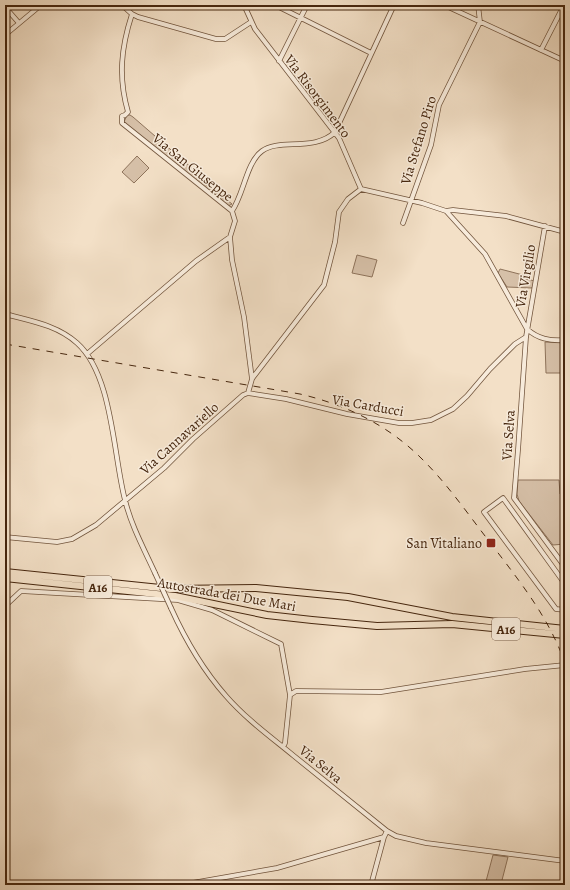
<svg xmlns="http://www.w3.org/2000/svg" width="570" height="890" font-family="Alegreya,serif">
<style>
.green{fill:#d6c0a8;stroke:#8e735b}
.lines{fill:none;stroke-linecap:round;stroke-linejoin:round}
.minor-casing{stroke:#71543c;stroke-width:5.5}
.highway-casing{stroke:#46260e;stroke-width:8}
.minor{stroke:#f7ebdb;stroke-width:4}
.highway{stroke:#f3e0c7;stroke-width:6}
.rail{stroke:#46260e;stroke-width:1;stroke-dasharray:7 7;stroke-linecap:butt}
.minor-bridge-casing{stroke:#71543c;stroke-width:5.5;stroke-linecap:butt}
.minor-bridge{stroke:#f7ebdb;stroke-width:4}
.poi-dot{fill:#8f2418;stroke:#f7ebdb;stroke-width:1.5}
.labels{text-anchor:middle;stroke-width:3;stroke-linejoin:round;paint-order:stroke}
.shield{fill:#f7ebdb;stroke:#7b614c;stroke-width:1}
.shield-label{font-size:13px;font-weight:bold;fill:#46260e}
.street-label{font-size:14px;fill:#46260e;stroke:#f7ebdb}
.poi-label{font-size:14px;fill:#46260e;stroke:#f7ebdb;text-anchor:end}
</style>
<rect width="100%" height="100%" fill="#f3e0c7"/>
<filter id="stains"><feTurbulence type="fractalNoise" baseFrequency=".005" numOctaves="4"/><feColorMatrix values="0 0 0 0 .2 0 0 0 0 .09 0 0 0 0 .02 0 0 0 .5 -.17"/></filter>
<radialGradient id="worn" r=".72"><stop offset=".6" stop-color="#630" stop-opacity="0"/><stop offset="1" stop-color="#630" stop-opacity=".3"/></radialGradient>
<path class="green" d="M 127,115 L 130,115 L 133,117 L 200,175 L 199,177 L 232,204 L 228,206 L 124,122 Z
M 137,156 L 149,168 L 134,183 L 122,172 Z
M 357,255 L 377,260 L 372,277 L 352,273 Z
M 500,269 L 523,275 L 522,278 L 535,281 L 532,288 L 507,287 L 498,273 Z
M 545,342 L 565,343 L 565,373 L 546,373 Z
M 518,480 L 559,480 L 560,494 L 565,494 L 565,544 L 553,545 L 519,501 L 517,494 Z
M 493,855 L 508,857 L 501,884 L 502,885 L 485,885 Z"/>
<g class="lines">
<g class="minor-casing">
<path id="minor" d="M 122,5 L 132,14 L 138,17 L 216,39 L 225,39 L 251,22
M 244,5 L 255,29 L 339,138 L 361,189 L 422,203 L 446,211 L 485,254 L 527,329 C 538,339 550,341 565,340
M 275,5 L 371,53
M 444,5 L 565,61
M 5,7 L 19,23
M 5,35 L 41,5
M 541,50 L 564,5
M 279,61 L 307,5
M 232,211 C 244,194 246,163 262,151 C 279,138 315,152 335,132 L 394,5
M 446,211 L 453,210 L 506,216 L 565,232
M 403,223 L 431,145 L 439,105 L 480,22 L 478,5
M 545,226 L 526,337 L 518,450 L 514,498 L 565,567
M 230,237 L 232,260 L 244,317 L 252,379
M 5,314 C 31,321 57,325 77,343 C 113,375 113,455 125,500 C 131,525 144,549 155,573
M 87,354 L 196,261 L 230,237 L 235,221 L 232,211 L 122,123 L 122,116 L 125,115 L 128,112 C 118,77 121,48 132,14
M 248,393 L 286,399 L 347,414 L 399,423 L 412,423 L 431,420 L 453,409 L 467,396 L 490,369 L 515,344 L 526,337
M 248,393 L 252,379 L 254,376 L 324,285 L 335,242 L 339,212 L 348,199 L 361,189
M 5,537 L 57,542 L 72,539 L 96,525 L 164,468 L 193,439 L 243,395 L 248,393
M 565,584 L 503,498 L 484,512 L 556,609 L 565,610
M 5,606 L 21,591 L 178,600 L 212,610 L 281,644 L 290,695
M 171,608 C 185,639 203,670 226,696 C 246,719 271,737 294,756 C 325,781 356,806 387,831 L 396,836 L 426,843 L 565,861
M 283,747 L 285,743 L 290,695 L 296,691 L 381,692 L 525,669 L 565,665
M 181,885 L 277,868 L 384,837 L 387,831
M 371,885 L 384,837"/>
</g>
<g class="highway-casing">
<path id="highway" d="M 5,572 L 170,589 L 256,588 L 348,597 L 452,617 L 565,629
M 5,578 L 175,596 L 267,615 L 312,620 L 377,626 L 452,624 L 565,635"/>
</g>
<use href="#minor" class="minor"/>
<use href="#highway" class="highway"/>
<path class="rail" d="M 5,344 L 300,394 C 347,405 390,426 424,461 C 449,486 470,517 492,545 C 521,583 549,618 565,663"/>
<g class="minor-bridge-casing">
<path id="minor-bridge" d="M 155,573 L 171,608"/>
</g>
<use href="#minor-bridge" class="minor-bridge"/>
</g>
<rect class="poi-dot" x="486" y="538" width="10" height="10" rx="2"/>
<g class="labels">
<g class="shield">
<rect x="84" y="576" width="28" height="22" rx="3"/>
<rect x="492" y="618" width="28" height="22" rx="3"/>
</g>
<g class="shield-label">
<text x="98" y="592">A16</text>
<text x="506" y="634">A16</text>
</g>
<g class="street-label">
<text transform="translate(318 96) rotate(53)" y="5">Via Risorgimento</text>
<text transform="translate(418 140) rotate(-73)" y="5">Via Stefano Piro</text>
<text transform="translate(193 167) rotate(39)" y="5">Via San Giuseppe</text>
<text transform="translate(525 276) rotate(-80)" y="5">Via Virgilio</text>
<text transform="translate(368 405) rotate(10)" y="5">Via Carducci</text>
<text transform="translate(508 435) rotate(-86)" y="5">Via Selva</text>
<text transform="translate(179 438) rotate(-42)" y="5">Via Cannavariello</text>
<text transform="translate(227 594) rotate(10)" y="5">Autostrada dei Due Mari</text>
<text transform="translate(321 764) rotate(39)" y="5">Via Selva</text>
</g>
<g class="poi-label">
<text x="482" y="548">San Vitaliano</text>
</g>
</g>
<rect width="570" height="890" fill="none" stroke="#f3e0c7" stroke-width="20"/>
<rect x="6" y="6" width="558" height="878" fill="none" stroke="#46260e" stroke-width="2"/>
<rect x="10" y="10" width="550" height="870" fill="none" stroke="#46260e"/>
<rect width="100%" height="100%" filter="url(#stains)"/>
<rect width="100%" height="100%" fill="url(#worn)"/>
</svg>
